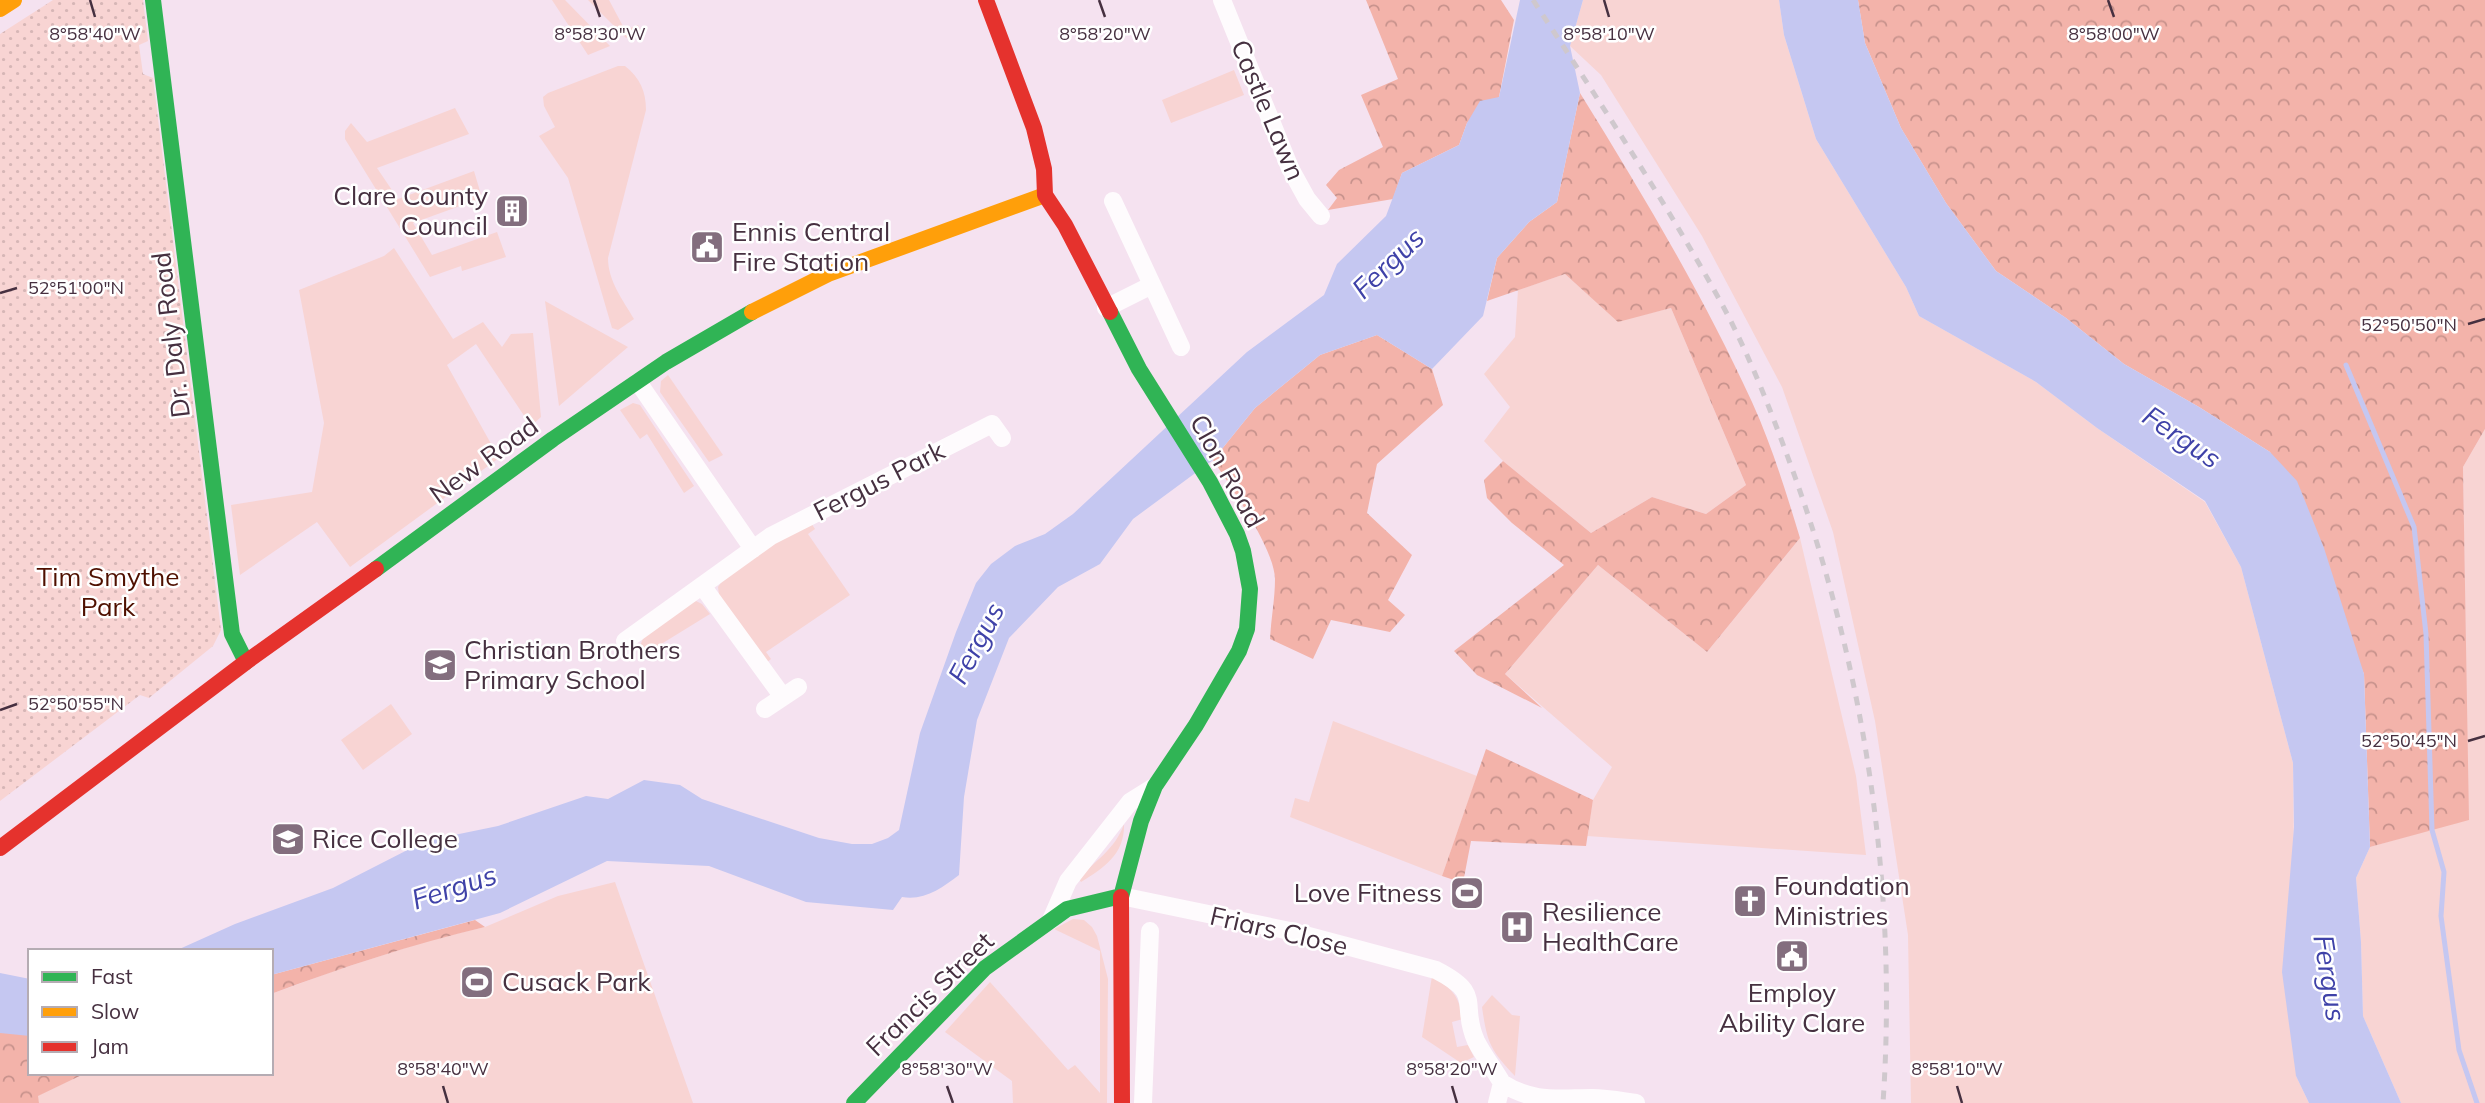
<svg xmlns="http://www.w3.org/2000/svg" width="2485" height="1103" font-family="Mulish,sans-serif">
<style>
.green{fill:#f8d4d3}
.forest{fill:url(#forest-crowns)}
.park{fill:url(#park-dots)}
.water{fill:#c5c7f1}
.lines{fill:none;stroke-linecap:round;stroke-linejoin:round}
.stream{stroke:#c5c7f1;stroke-width:5}
.street{stroke:#fefbfd;stroke-width:18}
.fast{stroke:#30b455;stroke-width:16}
.slow{stroke:#ff9f0a;stroke-width:16}
.jam{stroke:#e5322d;stroke-width:16}
.rail{stroke:#cfc8cd;stroke-width:5;stroke-dasharray:9 9;stroke-linecap:butt}
.ticks{fill:none;stroke:#463040;stroke-width:2.5}
.labels{text-anchor:middle;stroke-width:5;stroke-linejoin:round;paint-order:stroke}
.street-label{font-size:26px;fill:#463040;stroke:#fff}
.poi-label{font-size:26px;fill:#463040;stroke:#fff;text-anchor:start}
.park-label{font-size:26px;fill:#4f1000;stroke:#fff}
.water-label{font-size:28px;font-style:italic;fill:#3f42a8;stroke:#fff}
.ticks-label{font-size:18px;text-anchor:middle;fill:#463040;stroke:#fff;stroke-width:5;stroke-linejoin:round;paint-order:stroke}
</style>
<defs>
<pattern id="forest-crowns" width="20" height="18" patternUnits="userSpaceOnUse" patternTransform="scale(1.75)"><rect width="20" height="18" fill="#f3b3aa"/><path d="M2 6a3 3 0 1 1 6 0M12 15a3 3 0 1 1 6 0" fill="none" stroke="#c7928c"/></pattern>
<pattern id="park-dots" width="8" height="8" patternUnits="userSpaceOnUse" patternTransform="scale(1.75)"><rect width="8" height="8" fill="#f8d4d3"/><path d="M2 2h.1M6 6h.1" fill="none" stroke="#d6b6b6" stroke-width="1.8" stroke-linecap="round"/></pattern>
</defs>
<rect width="100%" height="100%" fill="#f5e2f0"/>
<path class="green" d="M 552,0 L 565,0 L 610,46 L 588,55 Z
M 588,0 L 609,0 L 625,30 L 638,25 L 641,31 L 626,38 Z
M 1583,0 L 1779,0 L 1784,35 L 1816,139 L 1906,287 L 1919,316 L 2036,382 L 2097,428 L 2205,502 L 2241,567 L 2293,763 L 2296,1076 L 2309,1103 L 1911,1103 L 1908,935 L 1875,721 L 1833,532 L 1782,387 L 1702,236 L 1601,75 L 1570,46 Z
M 618,66 L 625,66 C 640,78 646,91 646,110 L 608,258 C 608,281 623,300 634,319 L 618,330 L 612,328 L 568,178 L 539,136 L 555,127 L 544,106 L 543,97 L 548,93 Z
M 1234,70 L 1244,95 L 1171,123 L 1162,100 Z
M 455,108 L 469,134 L 377,168 L 398,199 L 474,171 L 482,198 L 413,223 L 432,255 L 497,232 L 506,257 L 462,271 L 461,266 L 430,277 L 345,139 L 345,131 L 351,123 L 367,142 Z
M 394,248 L 453,339 L 483,322 L 502,347 L 511,334 L 533,333 L 541,417 L 531,426 L 476,344 L 447,365 L 499,458 L 350,567 L 317,522 L 240,575 L 231,505 L 312,492 L 324,423 L 299,290 L 384,256 Z
M 1565,274 L 1618,321 L 1671,308 L 1746,485 L 1706,514 L 1652,497 L 1591,533 L 1503,461 L 1484,441 L 1510,407 L 1484,374 L 1515,337 L 1518,290 Z
M 545,301 L 628,347 L 559,406 Z
M 668,375 L 723,455 L 709,462 L 660,392 L 661,381 Z
M 633,403 L 640,405 L 694,486 L 684,493 L 647,434 L 640,439 L 620,410 Z
M 2485,429 L 2485,1103 L 2401,1103 L 2363,1016 L 2361,942 L 2356,878 L 2370,847 L 2468,819 L 2463,467 Z
M 811,523 L 815,529 L 808,534 L 850,595 L 766,652 L 771,659 L 766,663 L 719,595 L 718,587 L 722,581 L 777,541 Z
M 1800,538 L 1856,776 L 1866,855 L 1587,836 L 1593,800 L 1612,767 L 1505,674 L 1598,565 L 1707,652 Z
M 696,601 L 702,604 L 710,614 L 645,654 L 640,646 L 644,636 L 688,604 Z
M 391,704 L 412,734 L 363,770 L 341,740 Z
M 1333,721 L 1477,776 L 1442,876 L 1290,817 L 1295,798 L 1309,802 Z
M 1124,824 C 1125,854 1104,868 1081,882 L 1079,879 C 1095,860 1115,850 1124,824 Z
M 615,882 L 693,1103 L 39,1103 L 37,1096 L 86,1073 L 271,1073 L 271,994 L 334,971 L 430,940 L 485,927 L 558,896 Z
M 1073,919 L 1084,920 L 1092,927 L 1097,936 L 1108,979 L 1107,1103 L 1013,1103 L 1012,1081 L 945,1032 L 990,982 L 1068,1070 L 1075,1065 L 1100,1093 L 1100,951 L 1054,929 Z
M 1432,976 C 1453,990 1458,994 1463,1019 L 1452,1022 L 1457,1047 L 1468,1045 L 1474,1057 L 1461,1063 L 1422,1037 Z
M 1492,995 L 1512,1015 L 1520,1016 L 1515,1076 C 1490,1050 1487,1042 1482,1007 Z"/>
<path class="forest" d="M 1366,0 L 1501,0 L 1514,20 L 1499,97 L 1467,123 L 1459,145 L 1402,173 L 1393,199 L 1328,210 L 1337,198 L 1326,185 L 1339,170 L 1383,147 L 1361,95 L 1398,79 Z
M 1858,0 L 2485,0 L 2485,429 L 2463,467 L 2469,820 L 2370,847 L 2364,674 L 2270,452 L 2199,407 L 2124,364 L 2066,318 L 1996,271 L 1946,203 L 1901,128 L 1865,43 Z
M 1580,93 C 1642,193 1703,295 1752,402 C 1772,446 1786,492 1800,538 L 1707,652 L 1598,565 L 1505,674 L 1542,708 L 1477,675 L 1454,651 L 1564,565 L 1512,523 L 1487,498 L 1484,480 L 1503,461 L 1591,533 L 1652,497 L 1706,514 L 1746,485 L 1671,308 L 1618,322 L 1565,274 L 1487,301 L 1497,258 L 1529,222 L 1557,202 Z
M 1377,335 L 1432,369 L 1443,405 L 1377,464 L 1367,513 L 1412,555 L 1388,600 L 1405,615 L 1390,632 L 1331,620 L 1313,659 L 1270,639 C 1271,619 1275,599 1275,579 C 1274,548 1231,487 1213,460 L 1255,408 L 1320,355 Z
M 1486,749 L 1593,800 L 1586,846 L 1471,841 L 1463,883 L 1442,876 Z
M 475,920 L 485,927 C 412,944 341,968 271,994 L 271,975 Z
M 0,1024 L 30,1028 L 30,1073 L 86,1073 L 38,1096 L 39,1103 L 0,1103 Z"/>
<path class="park" d="M 53,0 L 143,0 L 148,41 L 139,45 L 143,74 L 153,78 L 221,630 L 213,646 L 149,698 L 140,695 L 0,801 L 0,34 Z"/>
<path class="water" d="M 1520,0 L 1583,0 L 1570,46 L 1580,93 L 1557,202 L 1529,222 L 1497,258 L 1483,316 L 1432,369 L 1377,335 L 1320,355 L 1255,408 L 1213,460 L 1133,519 L 1100,564 L 1058,587 L 1009,638 L 977,720 L 964,797 L 959,875 C 942,888 924,901 902,897 L 893,910 L 806,902 L 709,866 L 607,861 L 500,913 L 271,975 L 271,951 L 175,951 L 235,924 L 333,888 L 425,841 L 498,826 L 586,796 L 608,799 L 644,780 L 680,785 L 702,799 L 819,838 L 852,844 L 872,844 L 888,838 L 899,830 L 920,733 L 956,632 L 976,583 L 991,564 L 1015,546 L 1045,534 L 1073,514 L 1247,352 L 1324,295 L 1337,264 L 1386,216 L 1402,173 L 1459,145 L 1467,123 L 1480,101 L 1499,97 Z
M 1779,0 L 1858,0 L 1865,43 L 1901,128 L 1946,203 L 1996,271 L 2066,318 L 2124,364 L 2199,407 L 2270,452 L 2297,481 L 2324,548 L 2364,674 L 2370,847 L 2356,878 L 2361,942 L 2363,1016 L 2401,1103 L 2309,1103 L 2296,1076 L 2282,972 L 2294,827 L 2293,763 L 2241,567 L 2205,501 L 2097,428 L 2036,382 L 1919,316 L 1906,287 L 1816,139 L 1784,35 Z
M 0,973 L 30,979 L 30,1036 L 0,1033 Z"/>
<g class="lines">
<path class="stream" d="M 2346,365 L 2414,527 L 2426,634 L 2432,830 L 2444,872 L 2441,916 L 2459,1050 L 2477,1103"/>
<path class="street" d="M 1222,0 L 1290,168 L 1307,199 L 1321,216
M 1113,201 L 1181,347
M 1106,308 L 1152,285
M 638,382 L 753,549
M 703,587 L 783,697
M 625,641 L 771,536 L 992,424 L 1002,438
M 765,709 L 798,687
M 1121,896 L 1290,931 L 1436,970 C 1485,995 1459,1003 1476,1041 C 1483,1055 1494,1069 1502,1083 L 1497,1103
M 1051,920 L 1068,881 L 1130,802 L 1154,787
M 1502,1083 C 1533,1103 1557,1098 1592,1098 C 1607,1098 1622,1101 1636,1103
M 1143,1103 L 1150,931"/>
<path class="fast" d="M 153,0 L 232,634 L 246,662
M 1110,312 L 1139,369 L 1210,482 L 1237,534 L 1243,551 L 1250,589 L 1247,629 L 1239,651 L 1196,725 L 1155,786 L 1141,821 L 1121,897
M 376,569 L 553,439 L 666,362 L 752,312
M 854,1103 L 985,968 L 1067,909 L 1121,896"/>
<path class="slow" d="M 0,9 L 14,0
M 752,312 L 828,274 L 1045,195"/>
<path class="jam" d="M 986,0 L 1034,128 L 1044,169 L 1045,195 L 1065,225 L 1110,312
M 0,848 L 246,662 L 376,569
M 1121,897 L 1122,1103"/>
<path class="rail" d="M 1533,0 C 1599,101 1666,202 1724,308 C 1749,355 1769,406 1787,455 C 1864,661 1898,884 1883,1103"/>
</g>
<path class="ticks" d="M 90,0 L 95,17M 594,0 L 600,17M 1099,0 L 1105,17M 1604,0 L 1609,17M 2108,0 L 2114,17M 0,293 L 17,288M 2468,324 L 2485,319M 0,710 L 17,704M 2468,741 L 2485,736M 443,1086 L 448,1103M 947,1086 L 953,1103M 1452,1086 L 1457,1103M 1957,1086 L 1962,1103"/>
<defs>
<g id="building-square" transform="scale(1.75)"><rect x="-9" y="-9" width="18" height="18" rx="4" fill="#836e7e" stroke="#fff"/><path d="M-4-6H4V6H1V3H-1V6H-4ZM-2.5-4.3h1.7v1.8h-1.7ZM.8-4.3h1.7v1.8H.8ZM-2.5-1h1.7V.8h-1.7ZM.8-1h1.7V.8H.8Z" fill="#fff"/></g>
<g id="civic-square" transform="scale(1.75)"><rect x="-9" y="-9" width="18" height="18" rx="4" fill="#836e7e" stroke="#fff"/><path d="M-.6-6.5H3V-4.5H.6V-3L4-1V1h2V6H-6V1h2V-1L-.6-3ZM-1.2 2.5V6h2.4V2.5Z" fill="#fff"/></g>
<g id="school-square" transform="scale(1.75)"><rect x="-9" y="-9" width="18" height="18" rx="4" fill="#836e7e" stroke="#fff"/><path d="M0-5L7-2L0 1L-7-2ZM-4 1L0 2.5L4 1V4Q0 6-4 4Z" fill="#fff"/></g>
<g id="stadium-square" transform="scale(1.75)"><rect x="-9" y="-9" width="18" height="18" rx="4" fill="#836e7e" stroke="#fff"/><path d="M0-5a6.5 5 0 1 0 0 10a6.5 5 0 1 0 0-10ZM-3.5-1.8h7v3.6h-7Z" fill="#fff"/></g>
<g id="church-square" transform="scale(1.75)"><rect x="-9" y="-9" width="18" height="18" rx="4" fill="#836e7e" stroke="#fff"/><path d="M-1.2-6h2.4v3.5h3.3v2.4h-3.3V6h-2.4V-.1h-3.3v-2.4h3.3Z" fill="#fff"/></g>
<g id="hospital-square" transform="scale(1.75)"><rect x="-9" y="-9" width="18" height="18" rx="4" fill="#836e7e" stroke="#fff"/><path d="M-5-5h3v3.5h4V-5h3V5h-3V1.5h-4V5h-3Z" fill="#fff"/></g>
</defs>
<g fill-rule="evenodd">
<use href="#building-square" x="512" y="211"/>
<use href="#civic-square" x="707" y="247"/>
<use href="#school-square" x="440" y="665"/>
<use href="#school-square" x="288" y="839"/>
<use href="#stadium-square" x="1467" y="893"/>
<use href="#church-square" x="1750" y="901"/>
<use href="#hospital-square" x="1517" y="927"/>
<use href="#civic-square" x="1792" y="956"/>
<use href="#stadium-square" x="477" y="982"/>
</g>
<g class="labels">
<g class="street-label">
<text transform="translate(1268 110) rotate(67)" y="9">Castle Lawn</text>
<text transform="translate(171 335) rotate(-97)" y="9">Dr. Daly Road</text>
<text transform="translate(484 460) rotate(-36)" y="9">New Road</text>
<text transform="translate(1227 471) rotate(61)" y="9">Clon Road</text>
<text transform="translate(879 481) rotate(-27)" y="9">Fergus Park</text>
<text transform="translate(1279 931) rotate(13)" y="9">Friars Close</text>
<text transform="translate(930 994) rotate(-44)" y="9">Francis Street</text>
</g>
<g class="poi-label">
<text x="488" y="205" text-anchor="end">Clare County<tspan x="488" dy="30">Council</tspan></text>
<text x="732" y="241">Ennis Central<tspan x="732" dy="30">Fire Station</tspan></text>
<text x="464" y="659">Christian Brothers<tspan x="464" dy="30">Primary School</tspan></text>
<text x="312" y="848">Rice College</text>
<text x="1774" y="895">Foundation<tspan x="1774" dy="30">Ministries</tspan></text>
<text x="1442" y="902" text-anchor="end">Love Fitness</text>
<text x="1542" y="921">Resilience<tspan x="1542" dy="30">HealthCare</tspan></text>
<text x="502" y="991">Cusack Park</text>
<text x="1792" y="1002" text-anchor="middle">Employ<tspan x="1792" dy="30">Ability Clare</tspan></text>
</g>
<g class="park-label">
<text x="108" y="586">Tim Smythe<tspan x="108" dy="30">Park</tspan></text>
</g>
<g class="water-label">
<text transform="translate(1388 263) rotate(-44)" y="10">Fergus</text>
<text transform="translate(2182 437) rotate(34)" y="10">Fergus</text>
<text transform="translate(976 643) rotate(-62)" y="10">Fergus</text>
<text transform="translate(454 887) rotate(-18)" y="10">Fergus</text>
<text transform="translate(2330 978) rotate(81)" y="10">Fergus</text>
</g>
</g>
<g class="ticks-label">
<text x="95" y="40">8°58'40"W</text>
<text x="600" y="40">8°58'30"W</text>
<text x="1105" y="40">8°58'20"W</text>
<text x="1609" y="40">8°58'10"W</text>
<text x="2114" y="40">8°58'00"W</text>
<text x="76" y="294">52°51'00"N</text>
<text x="2409" y="331">52°50'50"N</text>
<text x="76" y="710">52°50'55"N</text>
<text x="2409" y="747">52°50'45"N</text>
<text x="443" y="1075">8°58'40"W</text>
<text x="947" y="1075">8°58'30"W</text>
<text x="1452" y="1075">8°58'20"W</text>
<text x="1957" y="1075">8°58'10"W</text>
</g>
<rect x="28" y="949" width="245" height="126" fill="#ffffff" stroke="#b5acb3" stroke-width="2"/>
<rect x="42" y="972" width="35" height="10" fill="#30b455" stroke="#b5acb3" stroke-width="2"/>
<text x="91" y="984" font-size="21" fill="#463040">Fast</text>
<rect x="42" y="1007" width="35" height="10" fill="#ff9f0a" stroke="#b5acb3" stroke-width="2"/>
<text x="91" y="1019" font-size="21" fill="#463040">Slow</text>
<rect x="42" y="1042" width="35" height="10" fill="#e5322d" stroke="#b5acb3" stroke-width="2"/>
<text x="91" y="1054" font-size="21" fill="#463040">Jam</text>
</svg>
